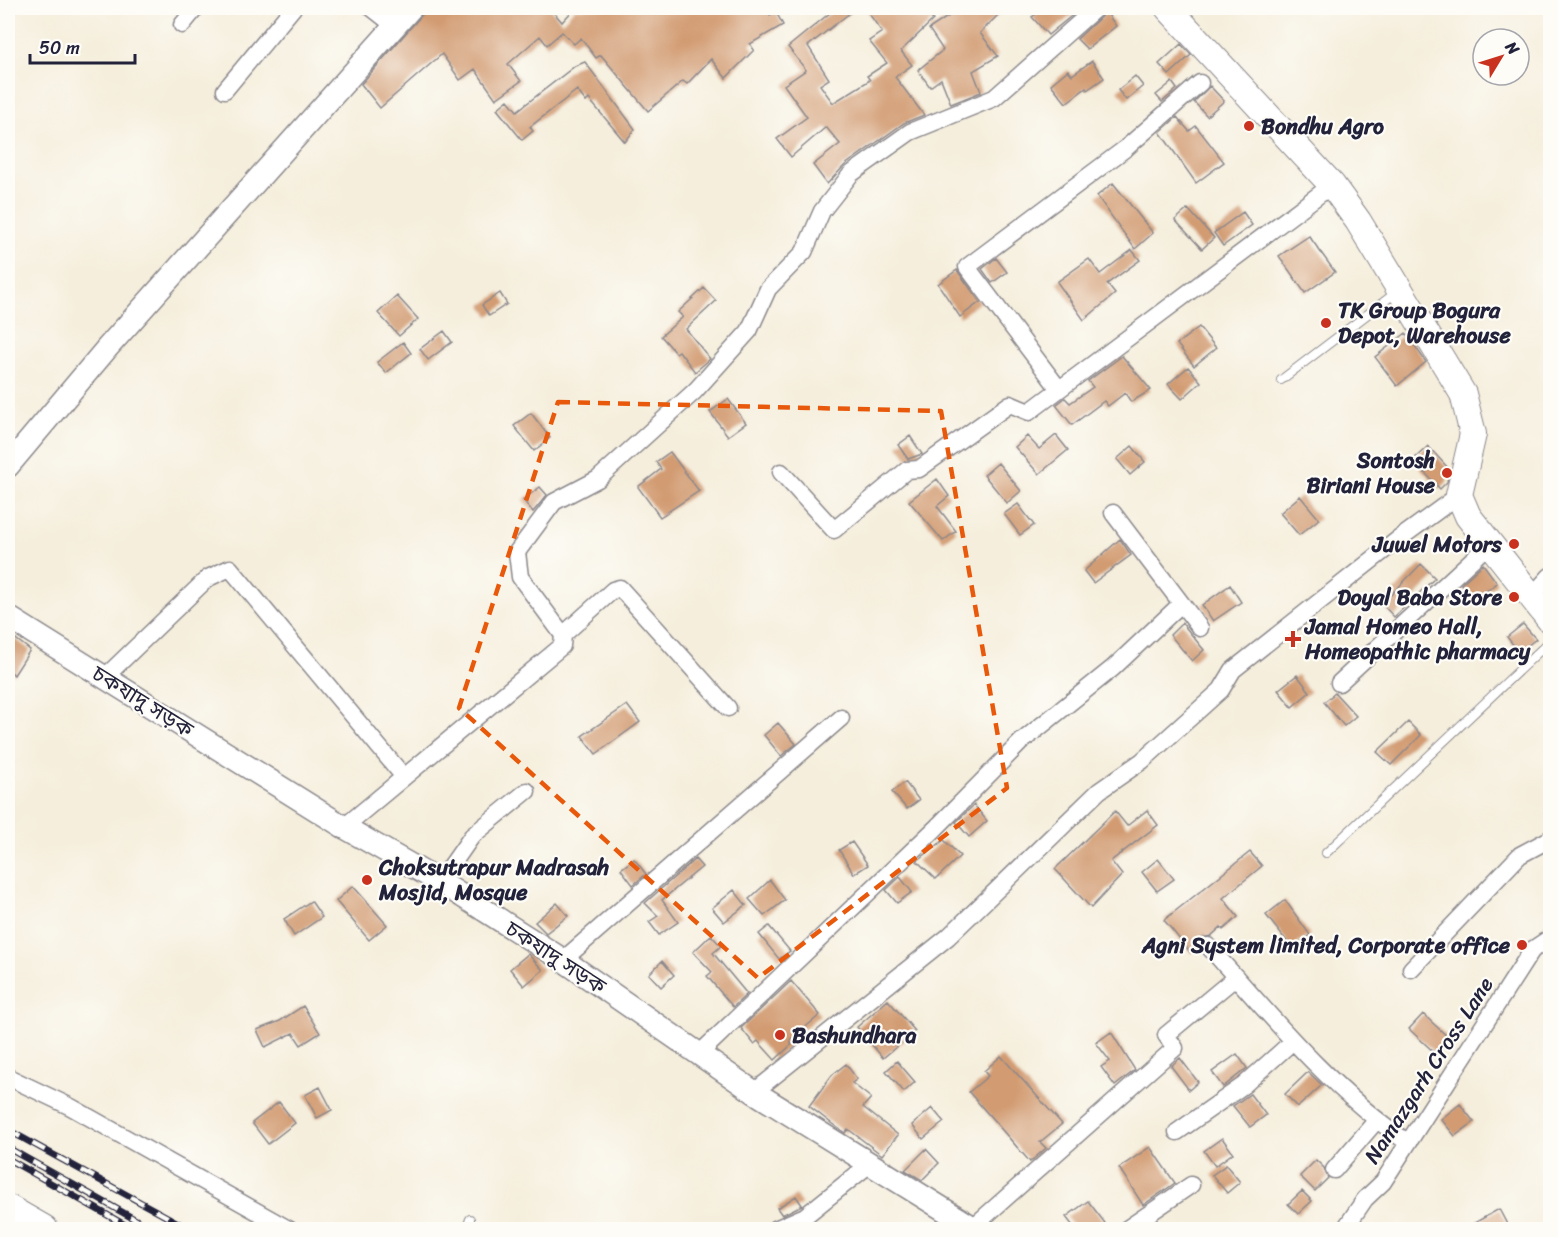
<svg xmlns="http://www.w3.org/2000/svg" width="1558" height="1237" font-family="Sriracha,'Noto Sans Bengali',sans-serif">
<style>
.building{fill:#d29b72}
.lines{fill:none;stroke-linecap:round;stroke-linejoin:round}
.lane-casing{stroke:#8c888c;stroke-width:10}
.street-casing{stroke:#8c888c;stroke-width:19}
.secondary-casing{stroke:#8c888c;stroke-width:25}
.primary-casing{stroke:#8c888c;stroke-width:28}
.highway-casing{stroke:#8c888c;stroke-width:32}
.lane{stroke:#fff;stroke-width:8}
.street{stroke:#fff;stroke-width:16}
.secondary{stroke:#fff;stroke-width:22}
.primary{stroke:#fff;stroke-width:26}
.highway{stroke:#fff;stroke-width:30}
.rail-casing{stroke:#22223b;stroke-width:7}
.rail{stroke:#fdfcf7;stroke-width:4.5;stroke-dasharray:14;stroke-linecap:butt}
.marked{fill:none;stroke:#e8590c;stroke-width:4.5;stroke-dasharray:12 8;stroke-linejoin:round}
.poi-dot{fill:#c8321e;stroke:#fdfcf7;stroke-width:2}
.labels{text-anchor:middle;stroke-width:4.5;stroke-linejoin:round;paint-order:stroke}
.poi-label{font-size:22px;font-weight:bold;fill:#22223b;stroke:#fdfcf7;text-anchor:start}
.street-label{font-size:22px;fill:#22223b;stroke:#fdfcf7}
</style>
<rect width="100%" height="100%" fill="#fdfcf7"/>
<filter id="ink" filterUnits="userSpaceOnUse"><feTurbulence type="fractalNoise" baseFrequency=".0167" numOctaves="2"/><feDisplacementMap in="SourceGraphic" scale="12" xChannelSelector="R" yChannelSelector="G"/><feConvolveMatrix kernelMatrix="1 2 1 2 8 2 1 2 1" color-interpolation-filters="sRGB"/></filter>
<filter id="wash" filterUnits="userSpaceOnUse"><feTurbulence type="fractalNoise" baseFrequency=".008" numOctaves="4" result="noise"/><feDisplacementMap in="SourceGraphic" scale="24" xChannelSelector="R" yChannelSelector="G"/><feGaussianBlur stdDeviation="1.35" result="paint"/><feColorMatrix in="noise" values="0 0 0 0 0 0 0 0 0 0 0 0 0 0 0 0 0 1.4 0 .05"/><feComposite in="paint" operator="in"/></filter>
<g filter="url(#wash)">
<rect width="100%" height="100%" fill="#f5eedc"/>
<g id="blocks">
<path class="building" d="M 428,8 L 470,8 L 476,13 L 484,8 L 550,8 L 562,22 L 575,8 L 765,8 L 770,15 L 776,12 L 783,25 L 750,44 L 754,50 L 726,78 L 711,59 L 687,84 L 683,81 L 648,111 L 601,55 L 596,58 L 581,38 L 574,44 L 562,32 L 547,45 L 540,36 L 508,64 L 521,81 L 496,99 L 475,69 L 460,80 L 442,54 L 380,108 L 361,84 Z
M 836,8 L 856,8 L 808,46 L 829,79 L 820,85 L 833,103 L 870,80 L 867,76 L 887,63 L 869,41 L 882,32 L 865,8 L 921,8 L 933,20 L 901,51 L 912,65 L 895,77 L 924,115 L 904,123 L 845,165 L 827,184 L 813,165 L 840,144 L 826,127 L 791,157 L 777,139 L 807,117 L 784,85 L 806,70 L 788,47 Z
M 961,8 L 1005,8 L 980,33 L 998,56 L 973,71 L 981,92 L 951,104 L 941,79 L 930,87 L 918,70 L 943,50 L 929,29 Z
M 1045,8 L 1081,8 L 1048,35 L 1032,17 Z
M 1106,12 L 1116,26 L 1087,49 L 1077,39 Z
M 1181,44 L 1191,55 L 1169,75 L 1159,64 Z
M 1092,61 L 1104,78 L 1087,90 L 1086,88 L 1066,103 L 1051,84 L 1068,70 L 1072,75 Z
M 585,62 L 635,129 L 625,142 L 589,99 L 586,102 L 577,90 L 530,127 L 533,131 L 522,140 L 497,109 L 508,100 L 517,111 L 575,66 Z
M 1135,76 L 1143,86 L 1126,100 L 1118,90 Z
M 1172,82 L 1177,89 L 1162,102 L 1156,95 Z
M 1210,86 L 1224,101 L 1207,116 L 1194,102 Z
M 1177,117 L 1189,131 L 1196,126 L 1224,162 L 1196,183 L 1160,132 Z
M 1113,183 L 1153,233 L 1135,249 L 1097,196 Z
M 1188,209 L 1214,238 L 1202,249 L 1175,220 Z
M 1243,212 L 1252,225 L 1223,246 L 1214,233 Z
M 1309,236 L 1335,272 L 1305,293 L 1279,256 Z
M 1132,250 L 1140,260 L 1107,284 L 1115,294 L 1084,320 L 1057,282 L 1089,259 L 1100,274 Z
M 996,258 L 1007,272 L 992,283 L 982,269 Z
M 957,270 L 980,302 L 960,317 L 938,284 Z
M 704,288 L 716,301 L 686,329 L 710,359 L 695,372 L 679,351 L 676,353 L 661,336 L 683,317 L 678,312 Z
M 500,293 L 507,304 L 489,316 L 482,305 Z
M 397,296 L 418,319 L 399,336 L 378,313 Z
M 1199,327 L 1216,348 L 1194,366 L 1177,344 Z
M 444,331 L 452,342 L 428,360 L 420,349 Z
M 1406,333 L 1426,362 L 1397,386 L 1375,357 Z
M 403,342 L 411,353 L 386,373 L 377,362 Z
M 1122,356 L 1151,390 L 1131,402 L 1125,393 L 1108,406 L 1104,401 L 1072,425 L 1056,405 L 1065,398 L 1070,403 L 1093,387 L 1088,381 Z
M 1188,367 L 1201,382 L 1182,399 L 1168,384 Z
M 728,399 L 746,423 L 728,436 L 710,412 Z
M 531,413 L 550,438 L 534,451 L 514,426 Z
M 1056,435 L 1068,450 L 1039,474 L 1015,447 L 1027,436 L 1039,449 Z
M 910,436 L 922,454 L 908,459 L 898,445 Z
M 1132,446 L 1145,462 L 1130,475 L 1117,459 Z
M 1428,446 L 1449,469 L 1447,482 L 1440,489 L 1413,460 Z
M 670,452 L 699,491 L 660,517 L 638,487 L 661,469 L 656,462 Z
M 998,463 L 1021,491 L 1007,503 L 984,475 Z
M 937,479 L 949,496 L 937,506 L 956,531 L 943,541 L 909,501 Z
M 540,487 L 547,495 L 533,512 L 523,500 Z
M 1300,496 L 1319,519 L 1299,535 L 1280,513 Z
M 1018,504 L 1034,525 L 1020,535 L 1004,514 Z
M 1120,539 L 1131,555 L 1093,583 L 1084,571 Z
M 1421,564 L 1435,578 L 1394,617 L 1382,604 Z
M 1483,564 L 1497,583 L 1474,600 L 1461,584 Z
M 1230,585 L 1241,602 L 1213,621 L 1202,605 Z
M 1182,623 L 1204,650 L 1192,661 L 1170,635 Z
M 1523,624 L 1536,639 L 1519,652 L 1507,637 Z
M 8,633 L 30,650 L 14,675 L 8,669 Z
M 1297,675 L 1310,692 L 1292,707 L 1278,690 Z
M 1335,693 L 1356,716 L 1344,726 L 1324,702 Z
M 627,705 L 640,722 L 596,754 L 582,736 Z
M 1408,722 L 1421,735 L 1391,765 L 1377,752 Z
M 778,723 L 796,744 L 781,756 L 764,735 Z
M 905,782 L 919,800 L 907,809 L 892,792 Z
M 974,805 L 987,821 L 969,837 L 956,822 Z
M 1147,810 L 1158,825 L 1111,861 L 1122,875 L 1091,908 L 1055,869 L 1115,811 L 1127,826 Z
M 944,840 L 960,856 L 936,879 L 917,861 Z
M 852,842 L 868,865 L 854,874 L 839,850 Z
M 1250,852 L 1262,866 L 1223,898 L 1238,917 L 1223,930 L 1221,927 L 1211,936 L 1202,938 L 1198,947 L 1191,953 L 1164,920 Z
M 634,859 L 646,874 L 633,885 L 621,869 Z
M 695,859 L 702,867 L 662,900 L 678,922 L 659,935 L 649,922 L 658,916 L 645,903 Z
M 1158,859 L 1174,879 L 1157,891 L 1142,872 Z
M 900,877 L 912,892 L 897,903 L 886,890 Z
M 770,880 L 785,900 L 764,916 L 749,899 Z
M 353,886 L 387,925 L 369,940 L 336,901 Z
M 734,890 L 746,905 L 724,922 L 712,908 Z
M 1285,900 L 1310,935 L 1292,948 L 1266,915 Z
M 311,901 L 322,917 L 294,936 L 284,919 Z
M 557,903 L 568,916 L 546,933 L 535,922 Z
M 769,926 L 790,951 L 779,959 L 759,934 Z
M 711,935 L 721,946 L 713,953 L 747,994 L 733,1007 L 707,976 L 712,972 L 693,952 Z
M 528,954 L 543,970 L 524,986 L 510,969 Z
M 662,961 L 674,975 L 661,987 L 649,974 Z
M 791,981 L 820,1015 L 790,1040 L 792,1044 L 775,1060 L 758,1041 L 754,1044 L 741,1028 Z
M 888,1000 L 915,1031 L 883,1058 L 857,1027 Z
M 303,1006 L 320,1033 L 301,1045 L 293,1033 L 265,1047 L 257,1030 L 280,1021 Z
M 1423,1014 L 1450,1039 L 1436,1054 L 1409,1029 Z
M 1111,1032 L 1135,1070 L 1115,1086 L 1101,1067 L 1110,1061 L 1096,1043 Z
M 1237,1054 L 1247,1068 L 1223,1087 L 1212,1072 Z
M 1001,1056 L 1062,1124 L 1040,1142 L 1046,1148 L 1030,1162 L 969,1092 L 988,1076 L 984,1071 Z
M 1180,1058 L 1198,1082 L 1189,1090 L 1171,1066 Z
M 897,1061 L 915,1082 L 904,1092 L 886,1071 Z
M 846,1064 L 857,1079 L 852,1083 L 871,1098 L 863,1107 L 898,1135 L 882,1155 L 848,1129 L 845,1133 L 831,1123 L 809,1106 L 832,1075 Z
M 1308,1072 L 1322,1085 L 1298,1107 L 1285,1094 Z
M 320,1087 L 332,1110 L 317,1118 L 305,1095 Z
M 1250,1094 L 1266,1115 L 1250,1127 L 1233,1106 Z
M 279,1102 L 295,1123 L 268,1144 L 252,1123 Z
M 1460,1104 L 1474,1122 L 1455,1136 L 1441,1119 Z
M 932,1108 L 944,1122 L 923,1139 L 912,1125 Z
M 1222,1138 L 1233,1153 L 1215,1166 L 1204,1151 Z
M 1150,1147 L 1175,1183 L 1143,1205 L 1119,1168 Z
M 926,1149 L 939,1163 L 922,1180 L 905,1170 Z
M 1316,1160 L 1324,1168 L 1328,1178 L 1315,1191 L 1300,1176 Z
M 1226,1165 L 1240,1182 L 1227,1193 L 1212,1175 Z
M 1302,1191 L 1312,1201 L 1298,1214 L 1288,1204 Z
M 796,1196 L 802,1205 L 782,1215 L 777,1208 Z
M 1088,1201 L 1105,1223 L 1096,1230 L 1076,1230 L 1066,1217 Z
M 1499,1209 L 1510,1230 L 1462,1230 Z"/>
</g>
</g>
<g filter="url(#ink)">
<use href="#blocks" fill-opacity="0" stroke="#8c888c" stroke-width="1.5"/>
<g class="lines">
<g class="lane-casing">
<path id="lane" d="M 1281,380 L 1398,291
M 1326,853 L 1550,641
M 466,1230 L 470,1219"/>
</g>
<g class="street-casing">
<path id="street" d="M 372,8 L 395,26
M 182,25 L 196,8
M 225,90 L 293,8
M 1059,389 L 967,267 L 1126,148 L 1200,83
M 781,472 L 834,530 L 907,470 L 919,469 L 1010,404 L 1029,412 L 1332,185
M 1113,513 L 1200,628
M 1531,597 L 1550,576
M 563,635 L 613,590 L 620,588 L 728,708
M 105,677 L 208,578 L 230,568 L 404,777
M 1339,683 L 1488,545
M 344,827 L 562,646 L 563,635 L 520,577 L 517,552 L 554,502 L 598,479 L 695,391 L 749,331 L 768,289 L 804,252 L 822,211 L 851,174 L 910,132 L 994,98 L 1096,8
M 440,882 L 472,836 L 527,791
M 1208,946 C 1270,1015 1330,1089 1407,1142
M 563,960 L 841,718
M 1411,969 L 1520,855 L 1550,839
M 699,1054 L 935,829 L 1021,742 L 1113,668 L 1181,604
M 8,1077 L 71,1107 L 290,1230
M 754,1092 L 948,937 L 1099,791 L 1142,761 L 1221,690 L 1233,670 L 1396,541 L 1459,495
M 1177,1132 L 1244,1085 L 1293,1041
M 1334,1170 L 1376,1121
M 973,1227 L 1175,1048 L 1166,1035 L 1236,977
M 773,1230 L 805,1216 L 871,1163
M 1125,1230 L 1191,1185
M 1344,1230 L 1365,1199 L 1383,1182 L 1532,950 L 1550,938"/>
</g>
<g class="secondary-casing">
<path id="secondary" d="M 8,466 L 108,347 L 411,8
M 8,617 L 344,827 L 440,882 L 563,960 L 754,1092 L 977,1230"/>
</g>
<g class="primary-casing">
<path id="primary" d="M 1168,8 L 1332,185 L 1358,221 L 1463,394 L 1473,434 L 1459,495 L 1468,516 L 1550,620"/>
</g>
<g class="highway-casing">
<path id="highway" d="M 8,1210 L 43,1230"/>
</g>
<use href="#lane" class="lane"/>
<use href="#street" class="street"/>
<use href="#secondary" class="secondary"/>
<use href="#primary" class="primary"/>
<use href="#highway" class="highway"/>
<g class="rail-casing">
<path id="rail" d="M 8,1130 L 191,1230
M 8,1148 L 154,1230
M 8,1159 L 134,1230"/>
</g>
<use href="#rail" class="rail"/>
</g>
</g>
<path class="marked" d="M 558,402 L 941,411 L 1007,788 L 758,978 L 459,708 Z"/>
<g class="poi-dot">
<circle cx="1249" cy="126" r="6"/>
<circle cx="1326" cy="323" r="6"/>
<circle cx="1447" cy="473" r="6"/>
<circle cx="1514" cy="544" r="6"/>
<circle cx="1514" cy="597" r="6"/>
<path d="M1290 630h6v6h6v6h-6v6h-6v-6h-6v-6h6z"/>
<circle cx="367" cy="880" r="6"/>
<circle cx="1522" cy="945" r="6"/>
<circle cx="780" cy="1035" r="6"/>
</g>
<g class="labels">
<g class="poi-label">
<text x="1261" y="134">Bondhu Agro</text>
<text x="1338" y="318">TK Group Bogura<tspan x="1338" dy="25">Depot, Warehouse</tspan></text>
<text x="1435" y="468" text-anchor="end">Sontosh<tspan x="1435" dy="25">Biriani House</tspan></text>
<text x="1502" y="552" text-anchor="end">Juwel Motors</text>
<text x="1502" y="605" text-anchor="end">Doyal Baba Store</text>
<text x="1305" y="634">Jamal Homeo Hall,<tspan x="1305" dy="25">Homeopathic pharmacy</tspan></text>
<text x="379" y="875">Choksutrapur Madrasah<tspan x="379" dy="25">Mosjid, Mosque</tspan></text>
<text x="1510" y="953" text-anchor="end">Agni System limited, Corporate office</text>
<text x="792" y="1043">Bashundhara</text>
</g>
<g class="street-label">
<text transform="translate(143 701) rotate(32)" y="8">চকযাদু সড়ক</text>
<text transform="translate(556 957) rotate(33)" y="8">চকযাদু সড়ক</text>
<text transform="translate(1428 1070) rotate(-57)" y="8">Namazgarh Cross Lane</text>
</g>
</g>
<rect width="1558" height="1237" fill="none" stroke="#fdfcf7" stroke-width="30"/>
<g transform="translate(1501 57) rotate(52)"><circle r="28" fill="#fdfcf7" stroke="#a5a5ac" stroke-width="1.5"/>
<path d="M0-4.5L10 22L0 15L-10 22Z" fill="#c8321e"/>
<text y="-9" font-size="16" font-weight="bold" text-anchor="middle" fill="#22223b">N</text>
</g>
<path d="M30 54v9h105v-9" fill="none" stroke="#22223b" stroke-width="3"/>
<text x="39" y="54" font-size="18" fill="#22223b" stroke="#fdfcf7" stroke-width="4.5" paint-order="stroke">50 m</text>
</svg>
